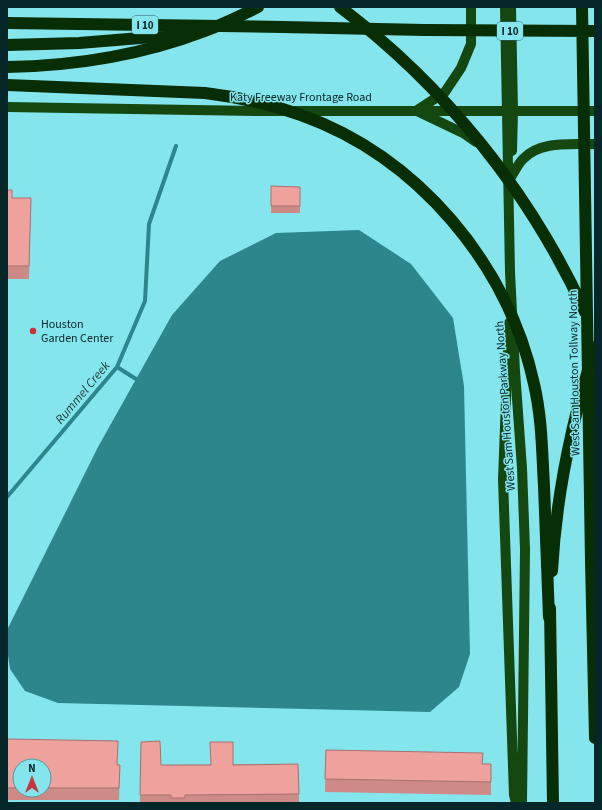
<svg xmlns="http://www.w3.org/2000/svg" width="602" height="810" font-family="'Source Sans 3',sans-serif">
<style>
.water{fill:#2c868c}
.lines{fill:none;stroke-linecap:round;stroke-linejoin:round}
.stream{stroke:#2c868c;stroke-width:4}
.major{stroke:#154811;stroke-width:10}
.highway{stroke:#082e05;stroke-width:12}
.major-bridge{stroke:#154811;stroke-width:10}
.highway-bridge{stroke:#082e05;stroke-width:12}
.wall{fill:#cd8a87;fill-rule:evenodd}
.building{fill:#eea19d;stroke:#a7716e}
.poi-dot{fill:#c5353e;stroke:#84e5ed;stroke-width:1.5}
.labels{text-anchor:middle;stroke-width:3;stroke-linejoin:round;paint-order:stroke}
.shield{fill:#84e5ed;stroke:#2c6064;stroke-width:1}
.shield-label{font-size:11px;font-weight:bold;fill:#062729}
.street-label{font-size:12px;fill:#062729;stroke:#84e5ed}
.poi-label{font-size:12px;fill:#062729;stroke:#84e5ed;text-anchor:start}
.water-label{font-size:13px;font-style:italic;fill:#244042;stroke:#84e5ed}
</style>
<rect width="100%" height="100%" fill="#84e5ed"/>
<path class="water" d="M 359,230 L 411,264 L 453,318 L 464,386 L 470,654 L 459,687 L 430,712 L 58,703 L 25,691 L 10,669 L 7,649 L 7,630 L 98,447 L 172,315 L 220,261 L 276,233 Z"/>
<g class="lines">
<path class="stream" d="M 117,367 L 136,379
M 7,497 L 117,367 L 145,301 L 149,224 L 176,146"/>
<path class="major" d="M 511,7 L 513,111 L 512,151
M 7,107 L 261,111 L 595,111
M 416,111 L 445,92 L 461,68 L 471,44 L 471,7
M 419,112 L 463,133 L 476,142
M 505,169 L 511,177 C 515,171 518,164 523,159 C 541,140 572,145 595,144
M 509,323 L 503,479 L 514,795 L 516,803
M 522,803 L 525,549"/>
<path class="highway" d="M 7,23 L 283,27 L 425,30
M 7,45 L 79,43 L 190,34
M 591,561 L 595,738
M 552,571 C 556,495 572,420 595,347
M 550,608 L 553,803"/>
<path class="major-bridge" d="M 505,7 L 510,272 L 515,371 L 522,468 L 525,549"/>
<path class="highway-bridge" d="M 340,7 C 445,86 530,192 585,312
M 582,7 L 591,561
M 425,30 L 595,31
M 7,67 C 74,66 142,55 205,31 C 223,24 240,16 258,7
M 7,85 L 205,93 C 238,97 270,104 301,115 C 418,157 508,264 534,384 C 542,418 542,452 544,486 C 546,529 547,573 549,617"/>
</g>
<path class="wall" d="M 271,186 L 300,187 L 300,213 L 271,213 Z
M 7,190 L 12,198 L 31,198 L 29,279 L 7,279 Z
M 7,739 L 120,765 L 119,800 L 7,800 ZM 20,766 L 44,766 L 44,790 L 20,790 Z
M 141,742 L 161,765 L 298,764 L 299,803 L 140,803 Z
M 326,750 L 483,764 L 491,764 L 491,795 L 325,792 Z"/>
<path class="building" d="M 271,186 L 300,187 L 300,206 L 271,206 Z
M 7,190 L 12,190 L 12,198 L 31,198 L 29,266 L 7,266 Z
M 7,739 L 118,741 L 117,765 L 120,765 L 119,788 L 44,788 L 44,766 L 20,766 L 20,788 L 7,788 Z
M 160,741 L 161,765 L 211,765 L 210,742 L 233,742 L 233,765 L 298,764 L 299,794 L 185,795 L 185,798 L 171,798 L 171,795 L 140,795 L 141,742 Z
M 326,750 L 483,753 L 482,764 L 491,764 L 491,782 L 325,779 Z"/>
<circle class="poi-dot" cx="33" cy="331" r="4"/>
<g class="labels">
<g class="shield">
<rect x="132" y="16" width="26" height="18" rx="3"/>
<rect x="497" y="22" width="26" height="18" rx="3"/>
</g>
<g class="shield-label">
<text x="145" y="29">I 10</text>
<text x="510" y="35">I 10</text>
</g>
<g class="street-label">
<text x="301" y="101">Katy Freeway Frontage Road</text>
<text transform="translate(574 373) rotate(-91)" y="4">West Sam Houston Tollway North</text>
<text transform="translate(505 406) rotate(-94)" y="4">West Sam Houston Parkway North</text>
</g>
<g class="poi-label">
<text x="41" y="328">Houston<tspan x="41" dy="14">Garden Center</tspan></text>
</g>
<g class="water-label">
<text transform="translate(82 392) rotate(-50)" y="5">Rummel Creek</text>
</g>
</g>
<rect width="602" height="810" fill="none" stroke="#062729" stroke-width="16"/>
<g transform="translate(32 778)"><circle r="19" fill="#84e5ed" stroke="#52999f"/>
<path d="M0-3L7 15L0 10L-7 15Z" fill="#c5353e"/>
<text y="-6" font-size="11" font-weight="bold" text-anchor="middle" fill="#062729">N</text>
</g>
</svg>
